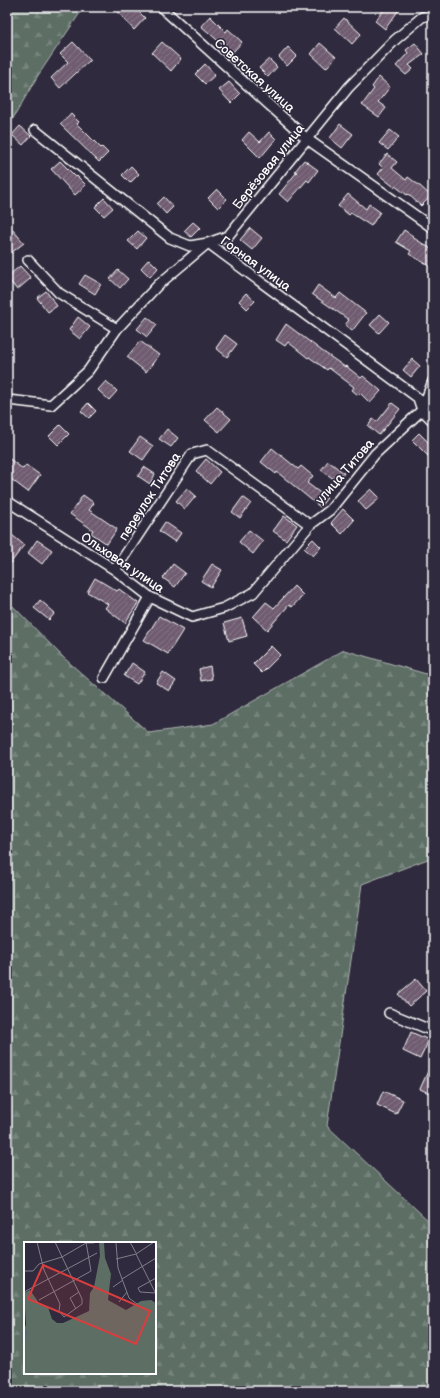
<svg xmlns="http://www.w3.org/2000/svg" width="440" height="1398" font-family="'Balsamiq Sans',sans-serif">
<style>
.forest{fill:url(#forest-firs);stroke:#aeb6b2;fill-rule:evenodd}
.building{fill:url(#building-hatch);stroke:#fff}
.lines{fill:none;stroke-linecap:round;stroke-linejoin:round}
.street-casing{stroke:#fff;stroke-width:12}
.street{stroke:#2f2a3d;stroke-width:9}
.labels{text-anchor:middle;stroke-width:3;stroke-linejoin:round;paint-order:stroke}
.street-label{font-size:13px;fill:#fff;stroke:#2f2a3d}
.inset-river{fill:none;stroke:#556580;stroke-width:2}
.inset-road{fill:none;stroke:#827f8b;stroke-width:1}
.view{fill:#da3e3e;fill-opacity:0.15;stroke:#da3e3e;stroke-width:2}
.inset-edge{fill:none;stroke:#fff;stroke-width:2}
</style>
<defs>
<pattern id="forest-firs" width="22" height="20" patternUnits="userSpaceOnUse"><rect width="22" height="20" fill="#5d6e65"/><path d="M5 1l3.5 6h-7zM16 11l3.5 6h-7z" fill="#75847c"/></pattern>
<pattern id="building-hatch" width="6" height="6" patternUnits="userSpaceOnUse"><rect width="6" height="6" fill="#705b71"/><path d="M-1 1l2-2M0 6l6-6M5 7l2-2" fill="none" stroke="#857486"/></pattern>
</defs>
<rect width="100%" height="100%" fill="#2f2a3d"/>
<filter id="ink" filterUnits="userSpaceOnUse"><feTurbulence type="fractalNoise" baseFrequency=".025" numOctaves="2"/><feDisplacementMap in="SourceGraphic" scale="8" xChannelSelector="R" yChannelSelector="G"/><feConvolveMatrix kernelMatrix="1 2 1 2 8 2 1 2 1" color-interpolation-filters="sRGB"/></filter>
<g filter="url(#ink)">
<path class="forest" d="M 7,7 L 84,7 L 37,77 L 7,129 Z
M 7,600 L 64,658 L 149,733 L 213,724 L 344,650 L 433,676 L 433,857 L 362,884 L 327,1126 L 433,1225 L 433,1391 L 7,1391 ZM 25,1243 L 155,1243 L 155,1373 L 25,1373 Z"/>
<path class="building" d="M 113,7 L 134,7 L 145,18 L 134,30 Z
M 386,7 L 401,7 L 385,29 L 375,21 Z
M 210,16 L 226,32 L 228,29 L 242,42 L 232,53 L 201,26 Z
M 344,18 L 361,34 L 352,44 L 335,28 Z
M 73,42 L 90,60 L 60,88 L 51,78 L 68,62 L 60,54 Z
M 162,42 L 181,59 L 171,71 L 152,53 Z
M 320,43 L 336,57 L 326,68 L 311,54 Z
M 415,43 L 424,54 L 409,65 L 413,69 L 406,75 L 396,66 L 408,53 L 406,50 Z
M 288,47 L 297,56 L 287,66 L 279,57 Z
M 269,59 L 277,67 L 268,77 L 259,68 Z
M 205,64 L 215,75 L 205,84 L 195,74 Z
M 379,77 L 390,87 L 378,102 L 386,108 L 379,117 L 362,105 L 374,89 L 372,87 Z
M 229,82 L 240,94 L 231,103 L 219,90 Z
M 71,114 L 79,122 L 77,124 L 101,148 L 102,147 L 108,153 L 99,162 L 60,124 Z
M 340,124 L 353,134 L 342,148 L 330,138 Z
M 20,126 L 31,136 L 23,145 L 12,135 Z
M 390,130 L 399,137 L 388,150 L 379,143 Z
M 249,132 L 260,142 L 269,132 L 276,139 L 260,158 L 242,140 Z
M 387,154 L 397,162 L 392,168 L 406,180 L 408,177 L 420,186 L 431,196 L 421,206 L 408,194 L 407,195 L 395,186 L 394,187 L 378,174 L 383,168 L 379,164 Z
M 304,160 L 318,170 L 309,182 L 307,180 L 288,202 L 279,194 L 297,172 L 295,171 Z
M 60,161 L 76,177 L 77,176 L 86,185 L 75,195 L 51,169 Z
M 131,166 L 139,174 L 130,183 L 122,175 Z
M 217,189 L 227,199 L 218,208 L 208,198 Z
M 348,194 L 366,209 L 369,204 L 380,212 L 371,226 L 351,213 L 349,215 L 338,206 Z
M 164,197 L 173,207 L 166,214 L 157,204 Z
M 104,198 L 113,208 L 104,216 L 95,207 Z
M 193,222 L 200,228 L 191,237 L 184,231 Z
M 250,228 L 262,238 L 252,250 L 240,240 Z
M 12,229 L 24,243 L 11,253 L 7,248 L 7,234 Z
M 404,230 L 413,236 L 412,237 L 433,250 L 433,268 L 409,254 L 411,251 L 396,242 Z
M 138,231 L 146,238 L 137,249 L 128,241 Z
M 149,259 L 158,268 L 150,277 L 141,268 Z
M 20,266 L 31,278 L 17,290 L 7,277 Z
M 118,270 L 128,279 L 120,288 L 110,279 Z
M 85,275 L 101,284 L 95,294 L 79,284 Z
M 318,285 L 336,298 L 340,293 L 366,313 L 352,331 L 345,325 L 349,320 L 312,294 Z
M 46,291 L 57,306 L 48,312 L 37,298 Z
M 246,293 L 255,301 L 247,309 L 239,301 Z
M 380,314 L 389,322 L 379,333 L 370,325 Z
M 78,317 L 90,327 L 80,339 L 69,330 Z
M 147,317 L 157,325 L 147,337 L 137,329 Z
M 286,324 L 322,351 L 345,367 L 346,366 L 361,378 L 363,376 L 381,391 L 370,403 L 360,393 L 358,395 L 352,390 L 354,387 L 329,368 L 327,370 L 309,357 L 308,358 L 288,342 L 285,346 L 276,340 Z
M 225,335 L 237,344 L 227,357 L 216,348 Z
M 140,341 L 159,355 L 146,372 L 127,357 Z
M 412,359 L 420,366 L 411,377 L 403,370 Z
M 106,381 L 117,391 L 109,400 L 98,390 Z
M 88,403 L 96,411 L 89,418 L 81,411 Z
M 392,403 L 400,409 L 379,435 L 368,426 L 373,419 L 377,422 Z
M 217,407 L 231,419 L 219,432 L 205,420 Z
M 60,425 L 69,434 L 58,445 L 49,436 Z
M 167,429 L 178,438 L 171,447 L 159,439 Z
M 419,433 L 433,447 L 433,461 L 412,440 Z
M 140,437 L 153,446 L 143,460 L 130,451 Z
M 272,448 L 298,469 L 301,466 L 313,476 L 307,483 L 327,498 L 320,507 L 277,472 L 276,474 L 261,462 Z
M 7,457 L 23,469 L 26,465 L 40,475 L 28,492 L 7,476 Z
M 206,459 L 220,472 L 210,484 L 196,471 Z
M 328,461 L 344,473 L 338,482 L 321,470 Z
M 144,467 L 155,474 L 150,484 L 138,476 Z
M 187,488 L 196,496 L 185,509 L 176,501 Z
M 371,489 L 380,498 L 366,510 L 358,501 Z
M 83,495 L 94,503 L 89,510 L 117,529 L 107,544 L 91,533 L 93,530 L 70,514 Z
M 243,497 L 251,503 L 240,518 L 232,512 Z
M 343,509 L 354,520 L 342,534 L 331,523 Z
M 284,516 L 297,525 L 286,540 L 273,531 Z
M 165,522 L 181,533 L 175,542 L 159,531 Z
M 249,530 L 263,541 L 253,554 L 239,542 Z
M 12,535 L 24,545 L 7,568 L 7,541 Z
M 313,539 L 321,547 L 313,556 L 304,548 Z
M 37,540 L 52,550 L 42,564 L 28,553 Z
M 173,564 L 185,573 L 175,587 L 163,578 Z
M 212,564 L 222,570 L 211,587 L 201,581 Z
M 95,578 L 117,591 L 119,589 L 138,603 L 125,623 L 105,608 L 108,604 L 87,592 Z
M 294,586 L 303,595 L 292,607 L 289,605 L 267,630 L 253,617 L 266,602 L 274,608 Z
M 40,600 L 55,613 L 49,620 L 34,608 Z
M 159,616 L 183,630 L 168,654 L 144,640 Z
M 242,618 L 247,636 L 229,641 L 224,623 Z
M 271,646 L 280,655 L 262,673 L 253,664 Z
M 132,663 L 145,672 L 137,684 L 124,676 Z
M 210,666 L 212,679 L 201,681 L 199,669 Z
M 163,672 L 176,681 L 169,691 L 156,683 Z
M 416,979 L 426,991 L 409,1006 L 398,994 Z
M 411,1032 L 429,1040 L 420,1059 L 403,1051 Z
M 433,1060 L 433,1095 L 420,1089 Z
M 383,1091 L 403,1100 L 396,1114 L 377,1105 Z"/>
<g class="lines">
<g class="street-casing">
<path id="street" d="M 161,7 L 307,139 L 433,228
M 35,130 L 170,238 L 190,246 L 208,243 L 418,398 L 422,410 L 433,421
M 28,260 L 59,293 L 117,329
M 7,401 L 8,400 L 51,405 L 88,371 L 117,329 L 158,285 L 208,243 L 228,236 L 349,87 L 395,40 L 422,17 L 433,14
M 7,501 L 115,570 L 150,597 L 192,617 L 224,608 L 253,593 L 310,525 L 330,510 L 375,454 L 422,410 L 433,381
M 115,570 L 192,454 L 207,450 L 310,525
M 104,678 L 150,597
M 389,1013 L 433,1031"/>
</g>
<use href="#street" class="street"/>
</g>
</g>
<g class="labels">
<g class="street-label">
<text transform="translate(255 75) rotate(42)" y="5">Советская улица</text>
<text transform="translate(268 166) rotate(-51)" y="5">Берёзовая улица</text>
<text transform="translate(256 263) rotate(36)" y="5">Горная улица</text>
<text transform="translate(344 471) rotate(-49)" y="5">улица Титова</text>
<text transform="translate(149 496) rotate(-57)" y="5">переулок Титова</text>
<text transform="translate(123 562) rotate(34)" y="5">Ольховая улица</text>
</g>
</g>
<g transform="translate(24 1242)">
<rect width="132" height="132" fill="#2f2a3d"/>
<path d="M 75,0 L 80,0 L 81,16 L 87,32 L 84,58 L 102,68 L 117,59 L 127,58 L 132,61 L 132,132 L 0,132 L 0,86 L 2,83 L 0,51 L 6,48 L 15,61 L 24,65 L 28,77 L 33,81 L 39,81 L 65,69 L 66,51 L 70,45 L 76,14 Z" fill="#5d6e65"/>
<path class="inset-river" d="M 0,112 L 2,88"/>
<path class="inset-road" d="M 13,0 L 20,28 L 36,62 L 35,69 L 40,75 L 58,62 L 58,57 L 31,0M 106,0 L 112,11M 92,1 L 94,26 L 105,56 L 113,62M 112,12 L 131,50M 92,17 L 112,12 L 130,0M 0,29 L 9,29 L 15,22 L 38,15 L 62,1 L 70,1M 132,36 L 114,46 L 116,50 L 132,51M 98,37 L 132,16M 89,45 L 99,38M 0,50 L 73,11M 15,58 L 67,29 L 62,0M 95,60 L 103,50M 52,67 L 46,56 L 55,50"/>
<path class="view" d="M 19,23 L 126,69 L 112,102 L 4,57 Z"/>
<rect width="132" height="132" class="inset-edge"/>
</g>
<rect width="440" height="1398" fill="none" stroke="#2f2a3d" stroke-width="24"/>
<rect x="12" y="12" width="416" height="1374" fill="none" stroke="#fff" stroke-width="1.5" filter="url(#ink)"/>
</svg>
